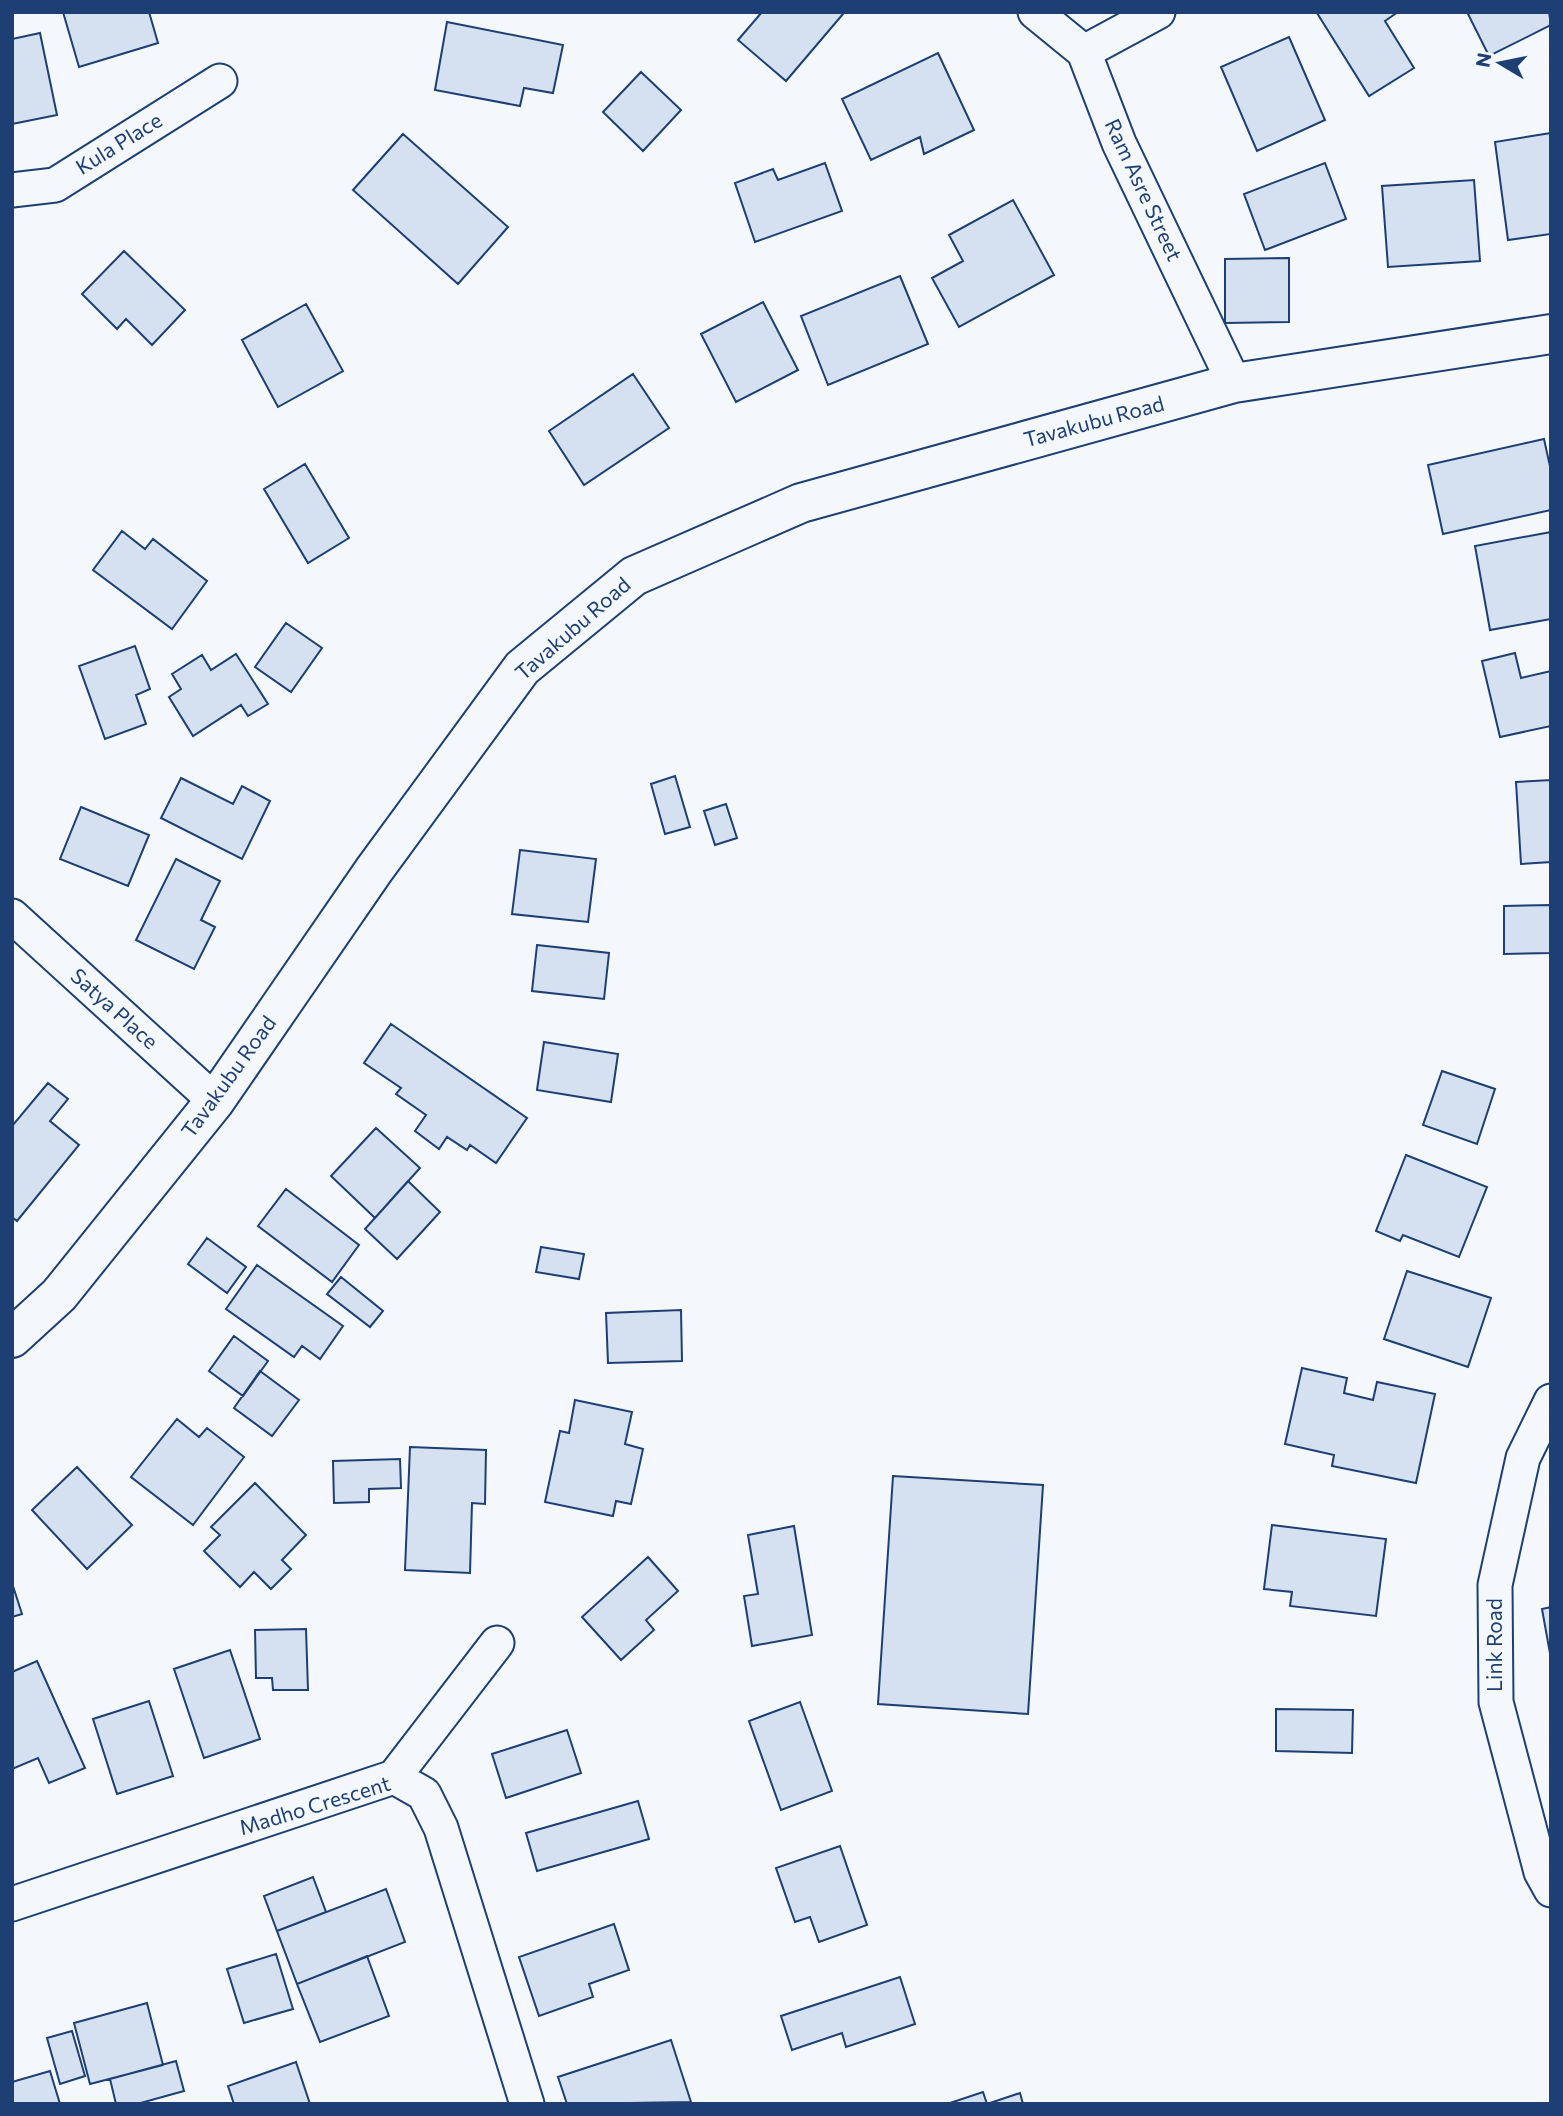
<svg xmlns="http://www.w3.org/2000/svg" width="1563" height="2116" font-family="Commissioner,sans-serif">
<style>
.building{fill:#d5e0f0;stroke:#1d3f73;stroke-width:2}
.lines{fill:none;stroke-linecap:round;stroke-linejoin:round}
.street-casing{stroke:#1d3f73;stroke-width:37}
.secondary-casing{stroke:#1d3f73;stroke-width:42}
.street{stroke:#f4f7fb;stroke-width:33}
.secondary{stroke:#f4f7fb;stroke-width:38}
.labels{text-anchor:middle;stroke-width:5;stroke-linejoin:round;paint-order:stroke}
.street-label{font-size:21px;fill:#1d3f73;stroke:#f4f7fb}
</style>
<rect width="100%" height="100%" fill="#f4f7fb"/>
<path class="building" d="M 63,12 L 149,12 L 158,43 L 79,67 Z
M 762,12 L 841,12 L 843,14 L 786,81 L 738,40 Z
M 1398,12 L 1385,21 L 1414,68 L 1369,96 L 1317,13 Z
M 1467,12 L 1549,12 L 1551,25 L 1489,56 Z
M 447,22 L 563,45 L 553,93 L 524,88 L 520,106 L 435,90 Z
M 40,33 L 57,115 L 12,124 L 12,39 Z
M 1289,37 L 1325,120 L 1257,151 L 1221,67 Z
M 938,53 L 974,130 L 924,154 L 920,137 L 871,160 L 842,99 Z
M 641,72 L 681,110 L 643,151 L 603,112 Z
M 1551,133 L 1551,234 L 1508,240 L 1495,142 Z
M 403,134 L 508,227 L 458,284 L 353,190 Z
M 825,163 L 842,211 L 755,242 L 735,183 L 773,169 L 778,180 Z
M 1325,163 L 1346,219 L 1265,250 L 1244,194 Z
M 1474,180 L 1480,261 L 1388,267 L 1382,186 Z
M 1013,200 L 1054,275 L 959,327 L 932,278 L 963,261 L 949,235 Z
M 124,251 L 185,310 L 152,345 L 126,319 L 117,329 L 82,294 Z
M 1289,258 L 1289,322 L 1225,323 L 1225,259 Z
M 900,276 L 928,344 L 828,385 L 801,316 Z
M 763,302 L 798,370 L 736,402 L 701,334 Z
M 306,304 L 343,371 L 278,407 L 242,340 Z
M 633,374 L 669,428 L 584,485 L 549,431 Z
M 1544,439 L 1551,471 L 1551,510 L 1443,534 L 1428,465 Z
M 305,464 L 349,538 L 308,563 L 264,489 Z
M 122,531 L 145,549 L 153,539 L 207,581 L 172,629 L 93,570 Z
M 1551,532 L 1551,619 L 1490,630 L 1475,546 Z
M 286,623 L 322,648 L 291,692 L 255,667 Z
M 135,646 L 150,689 L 136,695 L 146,724 L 105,739 L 79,666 Z
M 1515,653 L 1521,678 L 1551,671 L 1551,726 L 1500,737 L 1482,661 Z
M 236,654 L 268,704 L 248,716 L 241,705 L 193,736 L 169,697 L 181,689 L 172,674 L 202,655 L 211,670 Z
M 675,776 L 690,827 L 665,834 L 651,784 Z
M 181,778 L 233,804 L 242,786 L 270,801 L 242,859 L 161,818 Z
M 1551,780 L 1551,862 L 1521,864 L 1516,782 Z
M 726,804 L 737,838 L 715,845 L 704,811 Z
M 81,807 L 149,835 L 128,886 L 60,859 Z
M 520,850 L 596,859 L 588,922 L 512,914 Z
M 176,859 L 220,881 L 201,920 L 215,927 L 194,969 L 136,940 Z
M 1551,905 L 1551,953 L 1504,954 L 1504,906 Z
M 537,945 L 609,953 L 604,999 L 532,991 Z
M 391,1024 L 527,1118 L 496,1163 L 470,1145 L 467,1150 L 447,1137 L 439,1149 L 415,1131 L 426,1115 L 396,1094 L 401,1088 L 364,1063 Z
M 544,1042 L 618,1054 L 611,1102 L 537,1090 Z
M 1442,1071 L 1495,1089 L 1477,1144 L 1423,1125 Z
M 48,1083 L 68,1099 L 50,1121 L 79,1145 L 17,1221 L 12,1217 L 12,1126 Z
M 376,1128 L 420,1168 L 375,1218 L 331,1176 Z
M 1406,1155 L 1487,1187 L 1459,1257 L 1403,1235 L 1400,1241 L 1376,1231 Z
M 408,1181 L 440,1212 L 397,1259 L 365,1229 Z
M 286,1189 L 359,1245 L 332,1282 L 258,1226 Z
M 207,1238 L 246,1267 L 227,1293 L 188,1264 Z
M 541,1247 L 584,1254 L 579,1279 L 536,1272 Z
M 257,1265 L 343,1326 L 320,1359 L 302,1346 L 294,1357 L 226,1309 Z
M 1407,1271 L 1491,1298 L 1468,1367 L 1384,1339 Z
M 341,1277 L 383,1311 L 370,1327 L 327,1294 Z
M 681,1310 L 682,1361 L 608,1363 L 606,1313 Z
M 234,1336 L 268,1361 L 243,1396 L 209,1371 Z
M 1302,1368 L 1347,1378 L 1344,1393 L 1373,1400 L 1377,1382 L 1435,1394 L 1416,1483 L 1332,1466 L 1334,1455 L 1285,1444 Z
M 260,1371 L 299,1400 L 272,1436 L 234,1408 Z
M 575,1400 L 632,1412 L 625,1444 L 643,1449 L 631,1504 L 616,1501 L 613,1516 L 545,1502 L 560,1431 L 569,1433 Z
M 177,1419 L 199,1437 L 207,1428 L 244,1457 L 193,1525 L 131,1477 Z
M 410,1447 L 486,1450 L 485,1504 L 472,1503 L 470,1573 L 405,1570 Z
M 400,1459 L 401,1488 L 369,1489 L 369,1502 L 334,1503 L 333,1461 Z
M 77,1467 L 132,1525 L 87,1569 L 32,1510 Z
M 893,1476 L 1043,1485 L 1028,1714 L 878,1704 Z
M 255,1483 L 306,1535 L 282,1560 L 291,1569 L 271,1589 L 254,1572 L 240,1587 L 204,1551 L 220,1535 L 211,1527 Z
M 1272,1525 L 1386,1539 L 1376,1616 L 1290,1606 L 1292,1592 L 1264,1589 Z
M 794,1526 L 812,1635 L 752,1646 L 744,1596 L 758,1594 L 748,1535 Z
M 648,1557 L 678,1591 L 646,1620 L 654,1630 L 621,1660 L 582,1617 Z
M 12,1583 L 22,1614 L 12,1617 Z
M 1551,1607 L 1551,1659 L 1542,1609 Z
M 306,1629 L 308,1690 L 273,1690 L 272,1678 L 256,1678 L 255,1630 Z
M 230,1650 L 260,1739 L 204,1758 L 174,1669 Z
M 37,1661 L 85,1768 L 49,1783 L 38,1758 L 12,1769 L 12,1672 Z
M 149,1701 L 173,1776 L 117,1794 L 93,1719 Z
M 800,1702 L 832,1791 L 781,1810 L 749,1721 Z
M 1276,1709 L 1353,1710 L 1352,1753 L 1276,1751 Z
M 567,1730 L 581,1773 L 506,1798 L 492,1754 Z
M 638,1801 L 649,1839 L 537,1871 L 526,1833 Z
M 840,1846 L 867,1925 L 819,1942 L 810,1917 L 795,1922 L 776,1868 Z
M 313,1877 L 326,1912 L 277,1931 L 264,1896 Z
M 386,1889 L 405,1942 L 297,1984 L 277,1931 Z
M 614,1924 L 629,1970 L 589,1984 L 593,1997 L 539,2016 L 519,1957 Z
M 276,1954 L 293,2009 L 244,2023 L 227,1969 Z
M 367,1956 L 389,2016 L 320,2042 L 297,1984 Z
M 900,1977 L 915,2024 L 846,2047 L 842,2033 L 792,2050 L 781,2016 Z
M 147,2003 L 163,2065 L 90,2084 L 74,2023 Z
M 72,2031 L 85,2076 L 60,2084 L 47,2038 Z
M 671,2040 L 691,2102 L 567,2104 L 558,2077 Z
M 176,2061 L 184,2091 L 137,2104 L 116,2104 L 110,2079 Z
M 296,2062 L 310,2104 L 234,2104 L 228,2086 Z
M 50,2071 L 60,2104 L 12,2104 L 12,2082 Z
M 983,2092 L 987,2104 L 947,2104 Z
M 1020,2093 L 1023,2104 L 987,2104 Z"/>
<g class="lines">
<g class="street-casing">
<path id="street" d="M 1035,12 L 1084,52 L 1119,143 L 1234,383
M 1084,52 L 1158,12
M 12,190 L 55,185 L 220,81
M 12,916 L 215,1101
M 1551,1401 L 1523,1458 L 1495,1585 L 1496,1702 L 1541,1872 L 1551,1890
M 394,1777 L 497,1643
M 12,1904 L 394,1777 L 424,1794 L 441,1828 L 527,2104"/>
</g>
<g class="secondary-casing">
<path id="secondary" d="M 12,1338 L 59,1295 L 215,1101 L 374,870 L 522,668 L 634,576 L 801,503 L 1234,383 L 1551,334"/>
</g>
<use href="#street" class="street"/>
<use href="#secondary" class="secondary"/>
</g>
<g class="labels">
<g class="street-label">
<text transform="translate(119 144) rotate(-32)" y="7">Kula Place</text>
<text transform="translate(1143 190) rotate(65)" y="7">Ram Asre Street</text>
<text transform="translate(1094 422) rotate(-15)" y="7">Tavakubu Road</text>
<text transform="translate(573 629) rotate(-41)" y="7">Tavakubu Road</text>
<text transform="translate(114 1009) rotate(42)" y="7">Satya Place</text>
<text transform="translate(229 1077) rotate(-54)" y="7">Tavakubu Road</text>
<text transform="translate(1495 1645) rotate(-90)" y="7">Link Road</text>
<text transform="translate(315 1806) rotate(-17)" y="7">Madho Crescent</text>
</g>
</g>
<rect width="1563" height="2116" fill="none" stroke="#1d3f73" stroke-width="28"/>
<g transform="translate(1500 63) rotate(280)" stroke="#f4f7fb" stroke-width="5" paint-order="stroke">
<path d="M0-5L12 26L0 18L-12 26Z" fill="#1d3f73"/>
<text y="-10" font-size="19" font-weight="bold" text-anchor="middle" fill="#1d3f73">N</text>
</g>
</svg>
